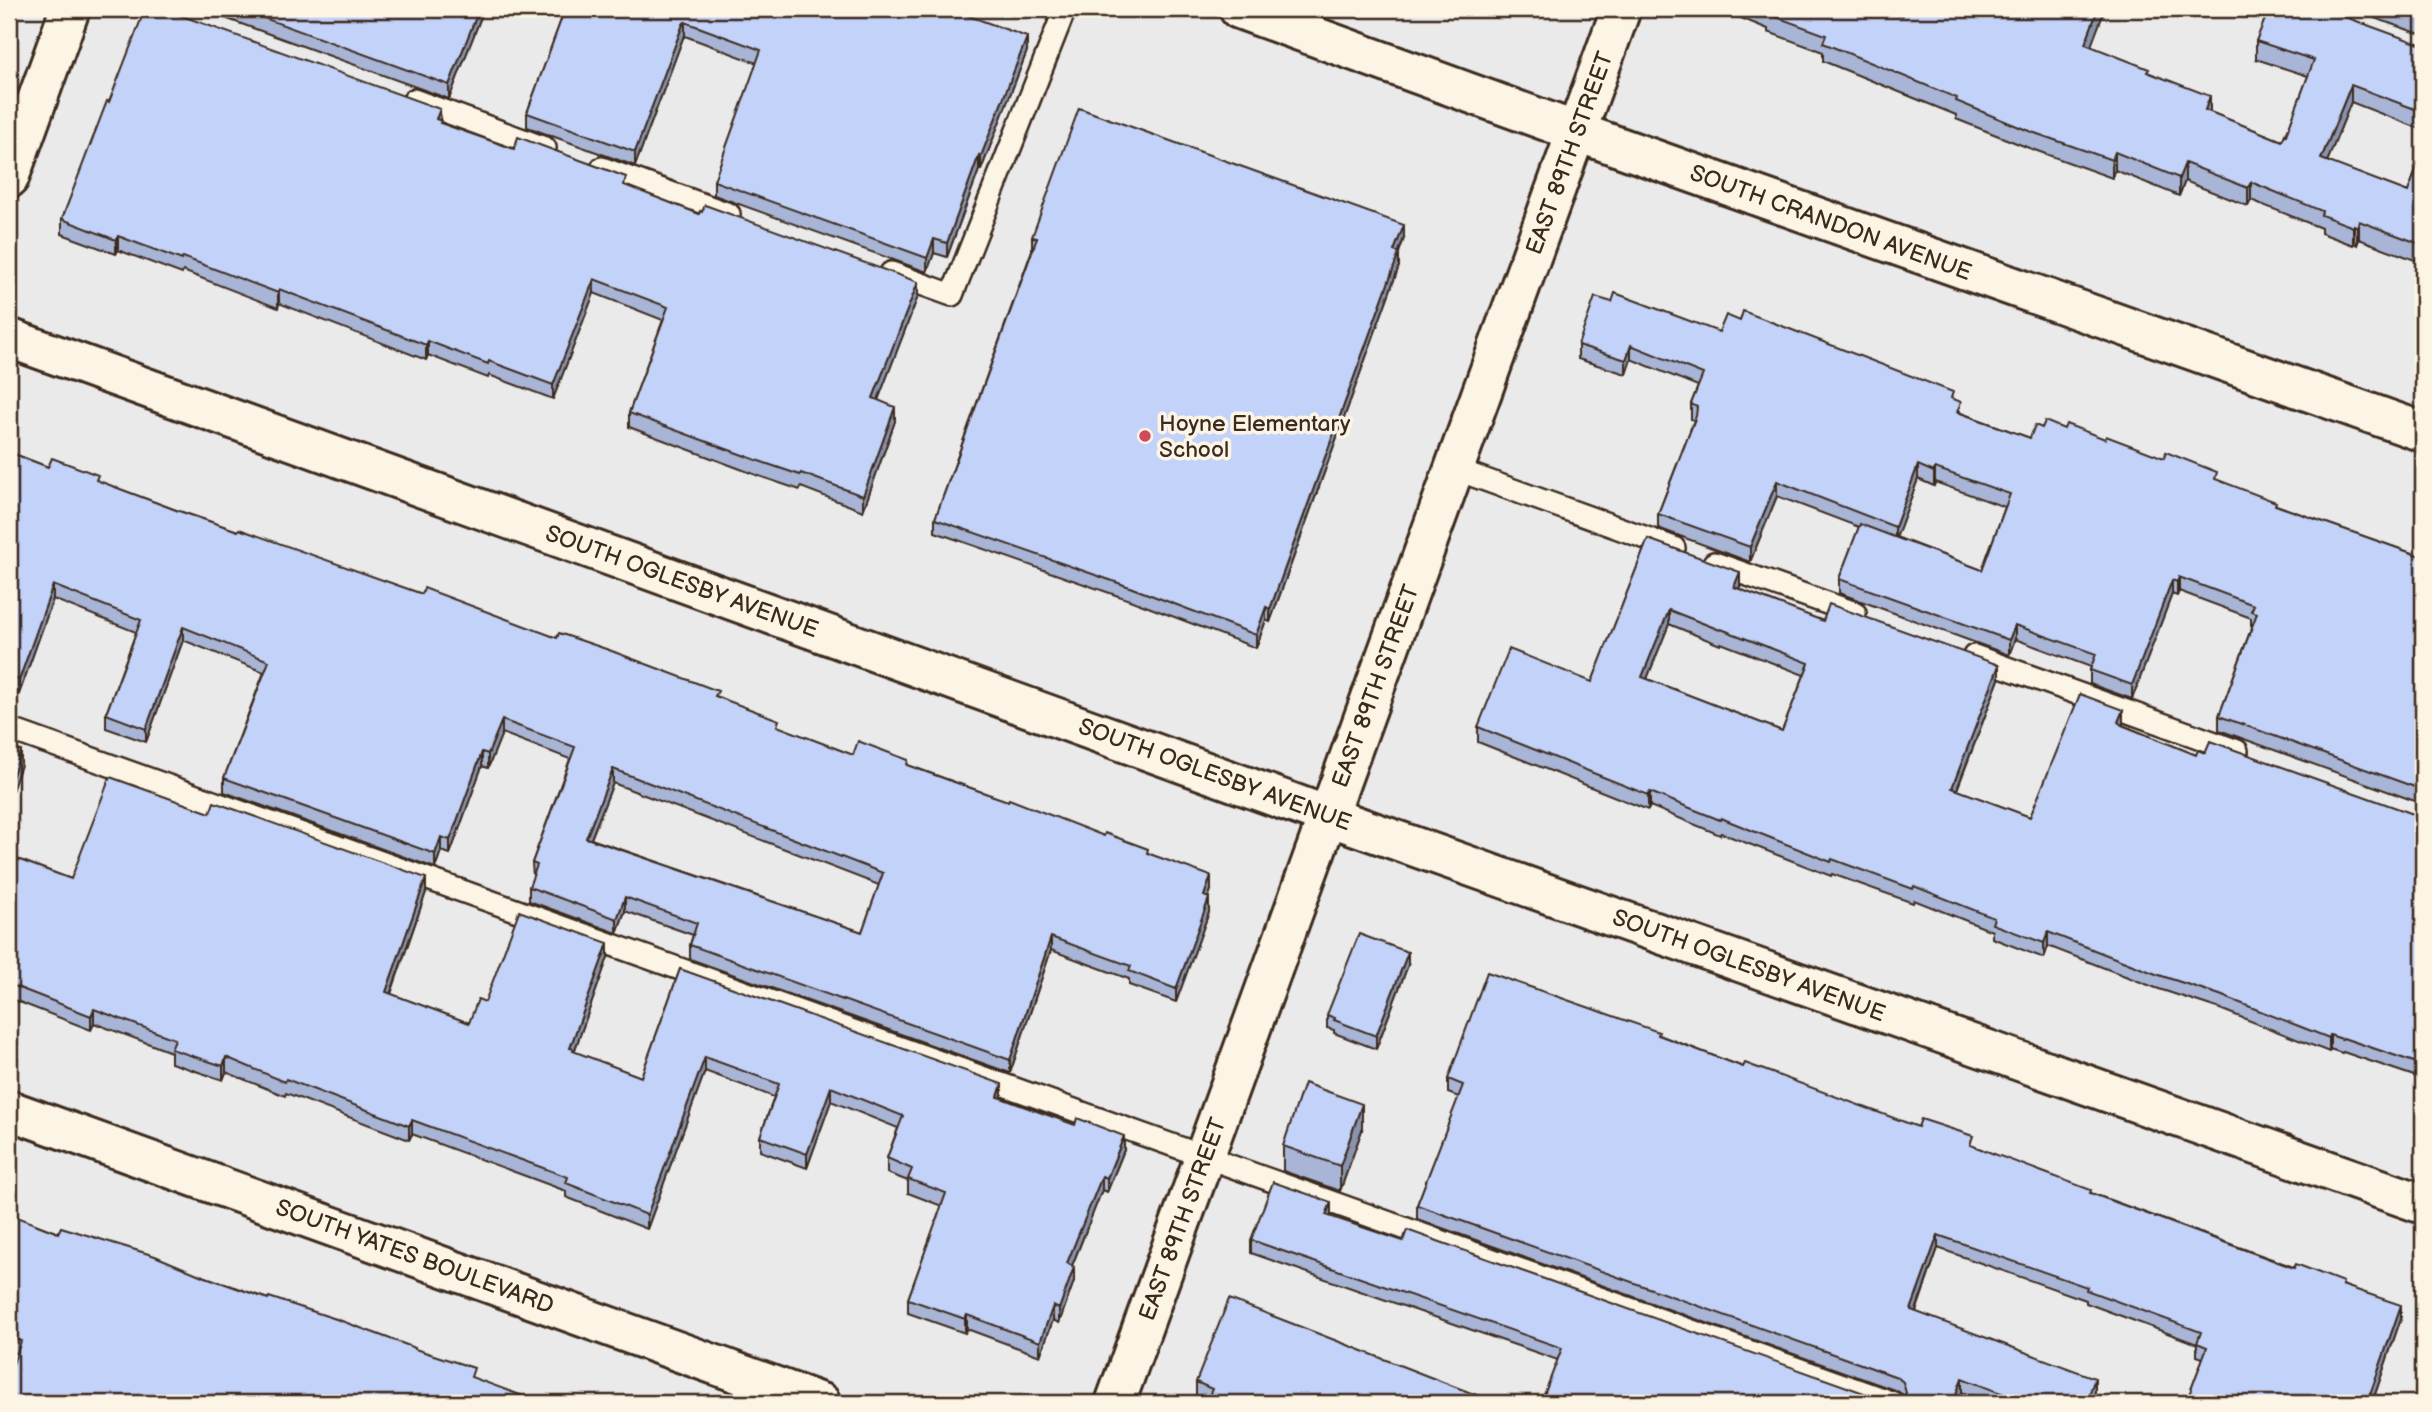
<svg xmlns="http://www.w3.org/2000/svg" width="2432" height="1412" font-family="'Balsamiq Sans',sans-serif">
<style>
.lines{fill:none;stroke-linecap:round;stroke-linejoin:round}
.lane-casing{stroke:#3b2a1e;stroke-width:26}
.street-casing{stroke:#3b2a1e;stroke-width:44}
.lane{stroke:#fcf5e5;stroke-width:21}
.street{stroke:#fcf5e5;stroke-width:38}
.wall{fill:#a8b5d6;stroke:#3b2a1e;stroke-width:2;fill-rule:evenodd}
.shaded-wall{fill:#8893ae;stroke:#3b2a1e;stroke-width:2}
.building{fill:#c3d2f9;stroke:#3b2a1e;stroke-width:2;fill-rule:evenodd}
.poi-dot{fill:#d1495b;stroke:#fcf5e5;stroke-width:2.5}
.labels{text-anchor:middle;stroke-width:7;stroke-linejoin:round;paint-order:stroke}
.street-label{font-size:23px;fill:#3b2a1e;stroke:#fcf5e5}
.poi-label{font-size:23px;fill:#3b2a1e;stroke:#fcf5e5;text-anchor:start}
</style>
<rect width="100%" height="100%" fill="#ebeaeb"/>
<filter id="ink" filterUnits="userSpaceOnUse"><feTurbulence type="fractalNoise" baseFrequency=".0143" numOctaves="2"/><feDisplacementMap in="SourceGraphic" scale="14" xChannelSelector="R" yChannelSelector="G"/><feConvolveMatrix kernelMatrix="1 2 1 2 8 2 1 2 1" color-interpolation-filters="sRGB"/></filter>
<g filter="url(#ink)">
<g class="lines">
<g class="lane-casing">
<path id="lane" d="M 414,100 L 545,148
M 602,168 L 729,214
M 891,273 L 952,295 L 1065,9
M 1455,469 L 1674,548
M 1714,563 L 1855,613
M 1974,656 L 2237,751
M 9,729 L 1893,1403"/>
</g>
<g class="street-casing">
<path id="street" d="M 1239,9 L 1577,132 L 2423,432
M 9,178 L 70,9
M 9,338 L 1328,816 L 2423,1204
M 9,1110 L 821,1403
M 1115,1403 L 1621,9"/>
</g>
<use href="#lane" class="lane"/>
<use href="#street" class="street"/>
</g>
<path class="wall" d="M 200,9 L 419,9 L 426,11 L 484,9 L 449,99 Z
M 565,9 L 1027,51 L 981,170 L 979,170 L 947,257 L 934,253 L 927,272 L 714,195 L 714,181 L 757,63 L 685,36 L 683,38 L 635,166 L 527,127 L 527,113 Z
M 1719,9 L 1882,9 L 1902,16 L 1904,9 L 2105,9 L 2090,46 L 2149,73 L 2210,112 L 2282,141 L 2286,135 L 2308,76 L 2256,59 L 2256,41 L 2423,43 L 2423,130 L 2351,102 L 2327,162 L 2408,192 L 2423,151 L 2423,263 L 2359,239 L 2357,245 L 2354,243 L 2353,245 L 2321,233 L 2321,228 L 2251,200 L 2248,206 L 2185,181 L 2179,196 L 2115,170 L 2112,178 L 2029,148 L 1956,119 L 1956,115 L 1823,61 L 1823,52 L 1768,32 L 1768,29 Z
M 2349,9 L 2423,9 L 2423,35 Z
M 109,102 L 440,121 L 441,124 L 626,186 L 918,296 L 878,400 L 895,421 L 863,511 L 801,487 L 800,490 L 759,476 L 629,427 L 629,413 L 663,320 L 594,293 L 553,399 L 489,375 L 488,378 L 428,355 L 426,360 L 279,303 L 278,308 L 183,271 L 182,274 L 118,250 L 116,254 L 62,234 L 62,219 Z
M 1032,237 L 1404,238 L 1399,253 L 1399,266 L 1270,622 L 1266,620 L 1256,648 L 1127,599 L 935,532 L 935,519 L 1032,250 Z
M 1719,332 L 1953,399 L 1961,413 L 2030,438 L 2042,428 L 2064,429 L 2217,480 L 2276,505 L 2423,557 L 2423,804 L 2219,730 L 2219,716 L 2252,626 L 2251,625 L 2251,618 L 2179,591 L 2177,596 L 2172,594 L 2132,699 L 2090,684 L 2090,670 L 2091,667 L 2015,639 L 2009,655 L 1839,593 L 1839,579 L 1859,527 L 1777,496 L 1750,562 L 1658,528 L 1658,514 L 1694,420 L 1691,419 L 1691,404 L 1698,386 L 1631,359 L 1626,374 L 1578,359 L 1578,345 ZM 1918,479 L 1934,486 L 1935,482 L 2005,507 L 1982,570 L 1896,537 Z
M 9,452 L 48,467 L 98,481 L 176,510 L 422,594 L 557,638 L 718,697 L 779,727 L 853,755 L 908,765 L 1148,853 L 1211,890 L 1208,898 L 1209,912 L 1176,1002 L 1129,985 L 1129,979 L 1051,950 L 1010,1073 L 690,959 L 690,945 L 693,935 L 625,911 L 617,933 L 529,901 L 529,887 L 533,877 L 532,863 L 570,759 L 502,733 L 488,768 L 482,766 L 450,854 L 441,851 L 435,868 L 224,792 L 224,778 L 264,672 L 183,640 L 146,742 L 106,728 L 106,714 L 136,632 L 53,599 L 19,694 L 9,690 ZM 613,783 L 879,885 L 862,932 L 591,839 Z
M 1648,539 L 1740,586 L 1739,589 L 1823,621 L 1999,679 L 1957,790 L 2030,817 L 2123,724 L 2122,725 L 2196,755 L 2419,816 L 2423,816 L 2423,1079 L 2343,1052 L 2342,1053 L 2330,1049 L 2329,1052 L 2220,1009 L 2156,988 L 2048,946 L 2044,958 L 1992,938 L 1992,931 L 1914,900 L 1913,903 L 1832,874 L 1831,876 L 1721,833 L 1720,835 L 1650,806 L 1648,810 L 1478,742 L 1478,727 L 1592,682 ZM 1669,624 L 1720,645 L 1721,643 L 1804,675 L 1782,731 L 1647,679 Z
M 9,856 L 71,879 L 426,892 L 391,994 L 469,1023 L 485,1002 L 608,957 L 574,1052 L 641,1077 L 680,969 L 1002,1099 L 1124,1150 L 1107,1192 L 1102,1190 L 1072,1266 L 1074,1281 L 1059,1323 L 1053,1320 L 1040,1356 L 967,1329 L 965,1333 L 908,1313 L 908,1299 L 942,1206 L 908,1193 L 908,1181 L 887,1173 L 887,1158 L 898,1128 L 831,1101 L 807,1168 L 760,1151 L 760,1137 L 774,1097 L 705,1071 L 647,1229 L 566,1197 L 566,1191 L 412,1134 L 409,1140 L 286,1093 L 285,1096 L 226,1072 L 223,1080 L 171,1063 L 171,1052 L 94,1023 L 91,1030 L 9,998 Z
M 1408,965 L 1376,1049 L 1334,1033 L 1334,1030 L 1327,1028 L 1327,1015 Z
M 1659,1035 L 1743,1067 L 1973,1146 L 2091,1193 L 2343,1285 L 2401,1318 L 2372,1403 L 2186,1403 L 2203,1358 L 2197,1356 L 2197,1344 L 2086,1303 L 2086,1300 L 1938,1248 L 1916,1312 L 2095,1392 L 2091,1403 L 1992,1403 L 1962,1392 L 1958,1403 L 1541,1403 L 1558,1360 L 1251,1253 L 1251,1240 L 1330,1217 L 1889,1402 L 1901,1400 L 1903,1395 L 1897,1391 L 1417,1219 L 1417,1205 L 1459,1097 L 1448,1093 L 1448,1079 Z
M 1362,1130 L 1340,1191 L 1283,1171 L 1283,1146 Z
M 9,1214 L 58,1233 L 200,1275 L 268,1299 L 339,1320 L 17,1354 L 9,1351 Z
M 1196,1382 L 1497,1403 L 1209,1403 L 1209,1401 L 1196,1396 Z"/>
<path class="shaded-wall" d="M 479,9 L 484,9 L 449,99 L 449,85 Z
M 2098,9 L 2105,9 L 2085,62 L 2085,44 Z
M 685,22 L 685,36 L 683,38 L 635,166 L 635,152 L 683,24 Z
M 1027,37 L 1027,51 L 981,170 L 981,156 Z
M 2351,85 L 2351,102 L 2321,177 L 2321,159 Z
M 2210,96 L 2210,113 L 2205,110 Z
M 440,109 L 441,135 L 436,119 Z
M 2115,152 L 2115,170 L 2112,178 L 2112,160 Z
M 979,155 L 979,170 L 947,257 L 947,243 Z
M 2185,163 L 2185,181 L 2179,196 L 2179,178 Z
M 2251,182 L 2251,200 L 2248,206 L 2248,188 Z
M 2359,221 L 2359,239 L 2357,245 L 2357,227 Z
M 1404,225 L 1404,238 L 1394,264 L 1394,251 Z
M 2354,225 L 2354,243 L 2353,245 L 2353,227 Z
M 118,236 L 118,250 L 116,254 L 116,240 Z
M 934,239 L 934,253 L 927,272 L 927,258 Z
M 1399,253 L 1399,266 L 1270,622 L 1270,609 Z
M 594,279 L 594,293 L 553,399 L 553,385 Z
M 918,282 L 918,296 L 873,413 L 873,398 Z
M 279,289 L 279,303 L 278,308 L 278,293 Z
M 428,341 L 428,355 L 426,360 L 426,345 Z
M 1631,345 L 1631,359 L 1626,374 L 1626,360 Z
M 895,407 L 895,421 L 863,511 L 863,496 Z
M 1918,465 L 1918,479 L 1895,541 L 1895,527 Z
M 1935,468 L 1935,482 L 1934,486 L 1934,472 Z
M 1777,481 L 1777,496 L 1750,562 L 1750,547 Z
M 1740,572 L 1740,586 L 1734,601 L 1734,587 Z
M 2179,577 L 2179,591 L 2177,596 L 2177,582 Z
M 2172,580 L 2172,594 L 2132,699 L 2132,685 Z
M 53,585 L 53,599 L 19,694 L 19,680 Z
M 1266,607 L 1266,620 L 1256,648 L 1256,635 Z
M 1669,610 L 1669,624 L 1642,691 L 1642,677 Z
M 2015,625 L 2015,639 L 2009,655 L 2009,640 Z
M 183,627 L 183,640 L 146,742 L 146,729 Z
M 1999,665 L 1999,679 L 1952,802 L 1952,788 Z
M 2123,710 L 2123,724 L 2118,736 L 2118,722 Z
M 502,720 L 502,733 L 488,768 L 488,754 Z
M 21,751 L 21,765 L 9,800 L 9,786 Z
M 482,752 L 482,766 L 450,854 L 450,840 Z
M 613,769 L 613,783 L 586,851 L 586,838 Z
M 1650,792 L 1650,806 L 1648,810 L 1648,795 Z
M 441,837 L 441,851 L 435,868 L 435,854 Z
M 1211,876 L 1211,890 L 1204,910 L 1204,896 Z
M 426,878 L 426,892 L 386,1006 L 386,992 Z
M 625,897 L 625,911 L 617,933 L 617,919 Z
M 1209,898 L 1209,912 L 1176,1002 L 1176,989 Z
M 2048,932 L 2048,946 L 2044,958 L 2044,943 Z
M 1051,937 L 1051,950 L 1010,1073 L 1010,1060 Z
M 608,943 L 608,957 L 574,1052 L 570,1048 Z
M 1408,952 L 1408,965 L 1376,1049 L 1376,1036 Z
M 94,1009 L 94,1023 L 91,1030 L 91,1016 Z
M 2330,1035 L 2330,1049 L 2329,1052 L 2329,1038 Z
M 226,1057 L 226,1072 L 223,1080 L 223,1066 Z
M 705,1057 L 705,1071 L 647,1229 L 647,1215 Z
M 1002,1084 L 1002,1098 L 998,1097 Z
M 831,1087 L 831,1101 L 807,1168 L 807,1154 Z
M 1362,1104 L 1362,1130 L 1340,1191 L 1340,1166 Z
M 412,1120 L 412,1134 L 409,1140 L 409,1126 Z
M 1124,1136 L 1124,1150 L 1107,1192 L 1107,1178 Z
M 1102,1176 L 1102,1190 L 1067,1278 L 1067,1263 Z
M 1331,1202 L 1331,1216 L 1326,1229 L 1326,1215 Z
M 1938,1235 L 1938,1248 L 1911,1324 L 1911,1310 Z
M 1074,1267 L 1074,1281 L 1059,1323 L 1059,1309 Z
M 2401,1305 L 2401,1318 L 2372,1403 L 2367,1403 Z
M 1053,1306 L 1053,1320 L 1040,1356 L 1040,1342 Z
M 967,1315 L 967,1329 L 965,1333 L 965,1319 Z
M 1962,1378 L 1962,1392 L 1958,1403 L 1953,1403 Z
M 2095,1378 L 2095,1392 L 2091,1403 L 2086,1403 Z"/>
<path class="building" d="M 145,9 L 163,9 L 440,109 L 436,119 L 441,121 L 440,123 L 514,149 L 518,137 L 626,177 L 624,185 L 699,214 L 700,211 L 702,212 L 705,205 L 918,282 L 873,398 L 895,407 L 863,496 L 801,473 L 800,475 L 759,461 L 629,413 L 668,307 L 594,279 L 553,385 L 489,361 L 488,364 L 428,341 L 426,345 L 279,289 L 278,293 L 183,257 L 182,260 L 118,236 L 116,240 L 62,219 L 107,101 L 109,102 Z
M 239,9 L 419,9 L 426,11 L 427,9 L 479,9 L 449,85 Z
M 565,9 L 950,9 L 1027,37 L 981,156 L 979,155 L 947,243 L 934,239 L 927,258 L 714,181 L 761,50 L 685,22 L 683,24 L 635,152 L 527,113 Z
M 1762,9 L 1882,9 L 1902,16 L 1904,9 L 2098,9 L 2085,44 L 2149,69 L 2147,72 L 2210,96 L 2205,110 L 2282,141 L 2285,134 L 2286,135 L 2314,60 L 2256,41 L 2269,9 L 2314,9 L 2340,15 L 2419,44 L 2423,43 L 2423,112 L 2351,85 L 2321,159 L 2408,192 L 2423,151 L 2423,245 L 2359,221 L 2357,227 L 2354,225 L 2353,227 L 2321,215 L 2322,211 L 2251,182 L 2248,188 L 2185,163 L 2179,178 L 2115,152 L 2112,160 L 2029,131 L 1956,101 L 1957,98 L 1823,43 L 1826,35 L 1768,14 L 1769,12 Z
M 2399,9 L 2423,9 L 2423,17 Z
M 1079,108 L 1404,225 L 1394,251 L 1399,253 L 1270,609 L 1266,607 L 1256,635 L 1127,586 L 935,519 L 1037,238 L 1032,237 Z
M 1615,293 L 1719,332 L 1726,315 L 1740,321 L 1743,311 L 1953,392 L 1951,398 L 1961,402 L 1957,412 L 2030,438 L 2035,425 L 2042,428 L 2045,421 L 2064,429 L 2066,424 L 2105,439 L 2106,436 L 2164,458 L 2166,452 L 2217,472 L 2215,479 L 2276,502 L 2275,505 L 2423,557 L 2423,790 L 2219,716 L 2257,613 L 2251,611 L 2254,605 L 2179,577 L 2177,582 L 2172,580 L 2132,685 L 2090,670 L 2096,654 L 2015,625 L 2009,640 L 1839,579 L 1860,524 L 1982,570 L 2010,494 L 1935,468 L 1934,472 L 1918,465 L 1895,527 L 1777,481 L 1750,547 L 1658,514 L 1696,416 L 1697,407 L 1691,404 L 1703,374 L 1631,345 L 1626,360 L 1578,345 L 1595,297 L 1612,302 Z
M 9,452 L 48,467 L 52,458 L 98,475 L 96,480 L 176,510 L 238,531 L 239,529 L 422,594 L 424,588 L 557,638 L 559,633 L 609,650 L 718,691 L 715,696 L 779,720 L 777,726 L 853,755 L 858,741 L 908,760 L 907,765 L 982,792 L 1008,801 L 1009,799 L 1104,836 L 1105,833 L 1148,849 L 1147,853 L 1211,876 L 1204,896 L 1209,898 L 1176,989 L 1129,971 L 1131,966 L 1051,937 L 1010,1060 L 690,945 L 697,923 L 625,897 L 617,919 L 529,887 L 537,865 L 532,863 L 575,747 L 502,720 L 488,754 L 482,752 L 450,840 L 441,837 L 435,854 L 224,778 L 269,661 L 183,627 L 146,729 L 106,714 L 141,620 L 53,585 L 19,680 L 9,676 L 9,583 L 11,577 L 9,576 ZM 613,769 L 883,873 L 862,932 L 586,838 Z
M 1648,539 L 1740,572 L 1734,587 L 1823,621 L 1829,604 L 1999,665 L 1952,788 L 2030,817 L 2080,694 L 2123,710 L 2118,722 L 2122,725 L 2196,755 L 2198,750 L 2205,753 L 2210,741 L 2419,816 L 2423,816 L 2423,1065 L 2343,1038 L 2342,1039 L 2330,1035 L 2329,1038 L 2220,995 L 2156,974 L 2048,932 L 2044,943 L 1992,924 L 1994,918 L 1914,886 L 1913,889 L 1832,859 L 1831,862 L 1721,818 L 1720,820 L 1650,792 L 1648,795 L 1478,727 L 1509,649 L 1592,682 ZM 1669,610 L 1720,630 L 1721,629 L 1809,663 L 1782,731 L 1642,677 Z
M 9,746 L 21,751 L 9,786 Z
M 110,777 L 210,813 L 214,802 L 426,878 L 386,992 L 469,1023 L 478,999 L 485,1002 L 519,911 L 608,943 L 570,1048 L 574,1049 L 573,1051 L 641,1077 L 680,969 L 1002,1084 L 998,1097 L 1075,1125 L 1077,1118 L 1124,1136 L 1107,1178 L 1102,1176 L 1067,1263 L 1074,1267 L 1059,1309 L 1053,1306 L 1040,1342 L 967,1315 L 965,1319 L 908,1299 L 946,1193 L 908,1179 L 912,1169 L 887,1158 L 903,1116 L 831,1087 L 807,1154 L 760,1137 L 779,1084 L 705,1057 L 647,1215 L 566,1183 L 568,1177 L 412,1120 L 409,1126 L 286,1079 L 285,1082 L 226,1057 L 223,1066 L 171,1049 L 175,1039 L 94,1009 L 91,1016 L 9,984 L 9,856 L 71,879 Z
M 1359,934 L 1408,952 L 1376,1036 L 1334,1020 L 1335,1018 L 1327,1015 Z
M 1487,972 L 1659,1032 L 1658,1035 L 1743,1067 L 1745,1063 L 1918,1127 L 1921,1119 L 1973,1136 L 1970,1145 L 2091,1190 L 2090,1193 L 2294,1268 L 2296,1264 L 2343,1282 L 2342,1285 L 2401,1305 L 2367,1403 L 2358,1400 L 2357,1403 L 2186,1403 L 2207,1347 L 2197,1343 L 2201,1332 L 2086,1290 L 2087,1287 L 1938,1235 L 1911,1310 L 2095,1378 L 2086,1403 L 2027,1403 L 1962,1378 L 1953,1403 L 1541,1403 L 1562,1348 L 1251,1240 L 1273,1182 L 1331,1202 L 1326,1215 L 1403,1241 L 1407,1230 L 1889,1402 L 1901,1400 L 1906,1393 L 1903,1382 L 1897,1377 L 1417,1205 L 1463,1085 L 1448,1079 Z
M 1304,1083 L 1362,1104 L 1340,1166 L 1283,1146 Z
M 9,1214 L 58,1233 L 61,1227 L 155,1256 L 200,1275 L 268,1299 L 269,1297 L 339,1320 L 415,1348 L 415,1349 L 474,1368 L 471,1377 L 542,1403 L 9,1403 L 9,1376 L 21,1341 L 9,1336 Z
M 1229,1299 L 1497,1403 L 1228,1403 L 1209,1396 L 1212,1389 L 1196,1382 Z"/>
</g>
<circle class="poi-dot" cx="1145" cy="436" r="7"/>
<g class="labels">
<g class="street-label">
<text transform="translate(1569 153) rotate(-70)" y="8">EAST 89TH STREET</text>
<text transform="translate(1831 222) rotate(20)" y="8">SOUTH CRANDON AVENUE</text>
<text transform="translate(682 581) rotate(20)" y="8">SOUTH OGLESBY AVENUE</text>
<text transform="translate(1375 686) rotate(-70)" y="8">EAST 89TH STREET</text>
<text transform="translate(1215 774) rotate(20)" y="8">SOUTH OGLESBY AVENUE</text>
<text transform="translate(1749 965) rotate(20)" y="8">SOUTH OGLESBY AVENUE</text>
<text transform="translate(1182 1219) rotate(-70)" y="8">EAST 89TH STREET</text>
<text transform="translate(415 1256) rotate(20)" y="8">SOUTH YATES BOULEVARD</text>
</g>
<g class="poi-label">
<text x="1159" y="431">Hoyne Elementary<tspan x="1159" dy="26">School</tspan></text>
</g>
</g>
<rect width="2432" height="1412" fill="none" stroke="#fcf5e5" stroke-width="35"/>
<rect x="18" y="18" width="2397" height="1377" fill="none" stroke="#3b2a1e" stroke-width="2.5" filter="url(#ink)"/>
</svg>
